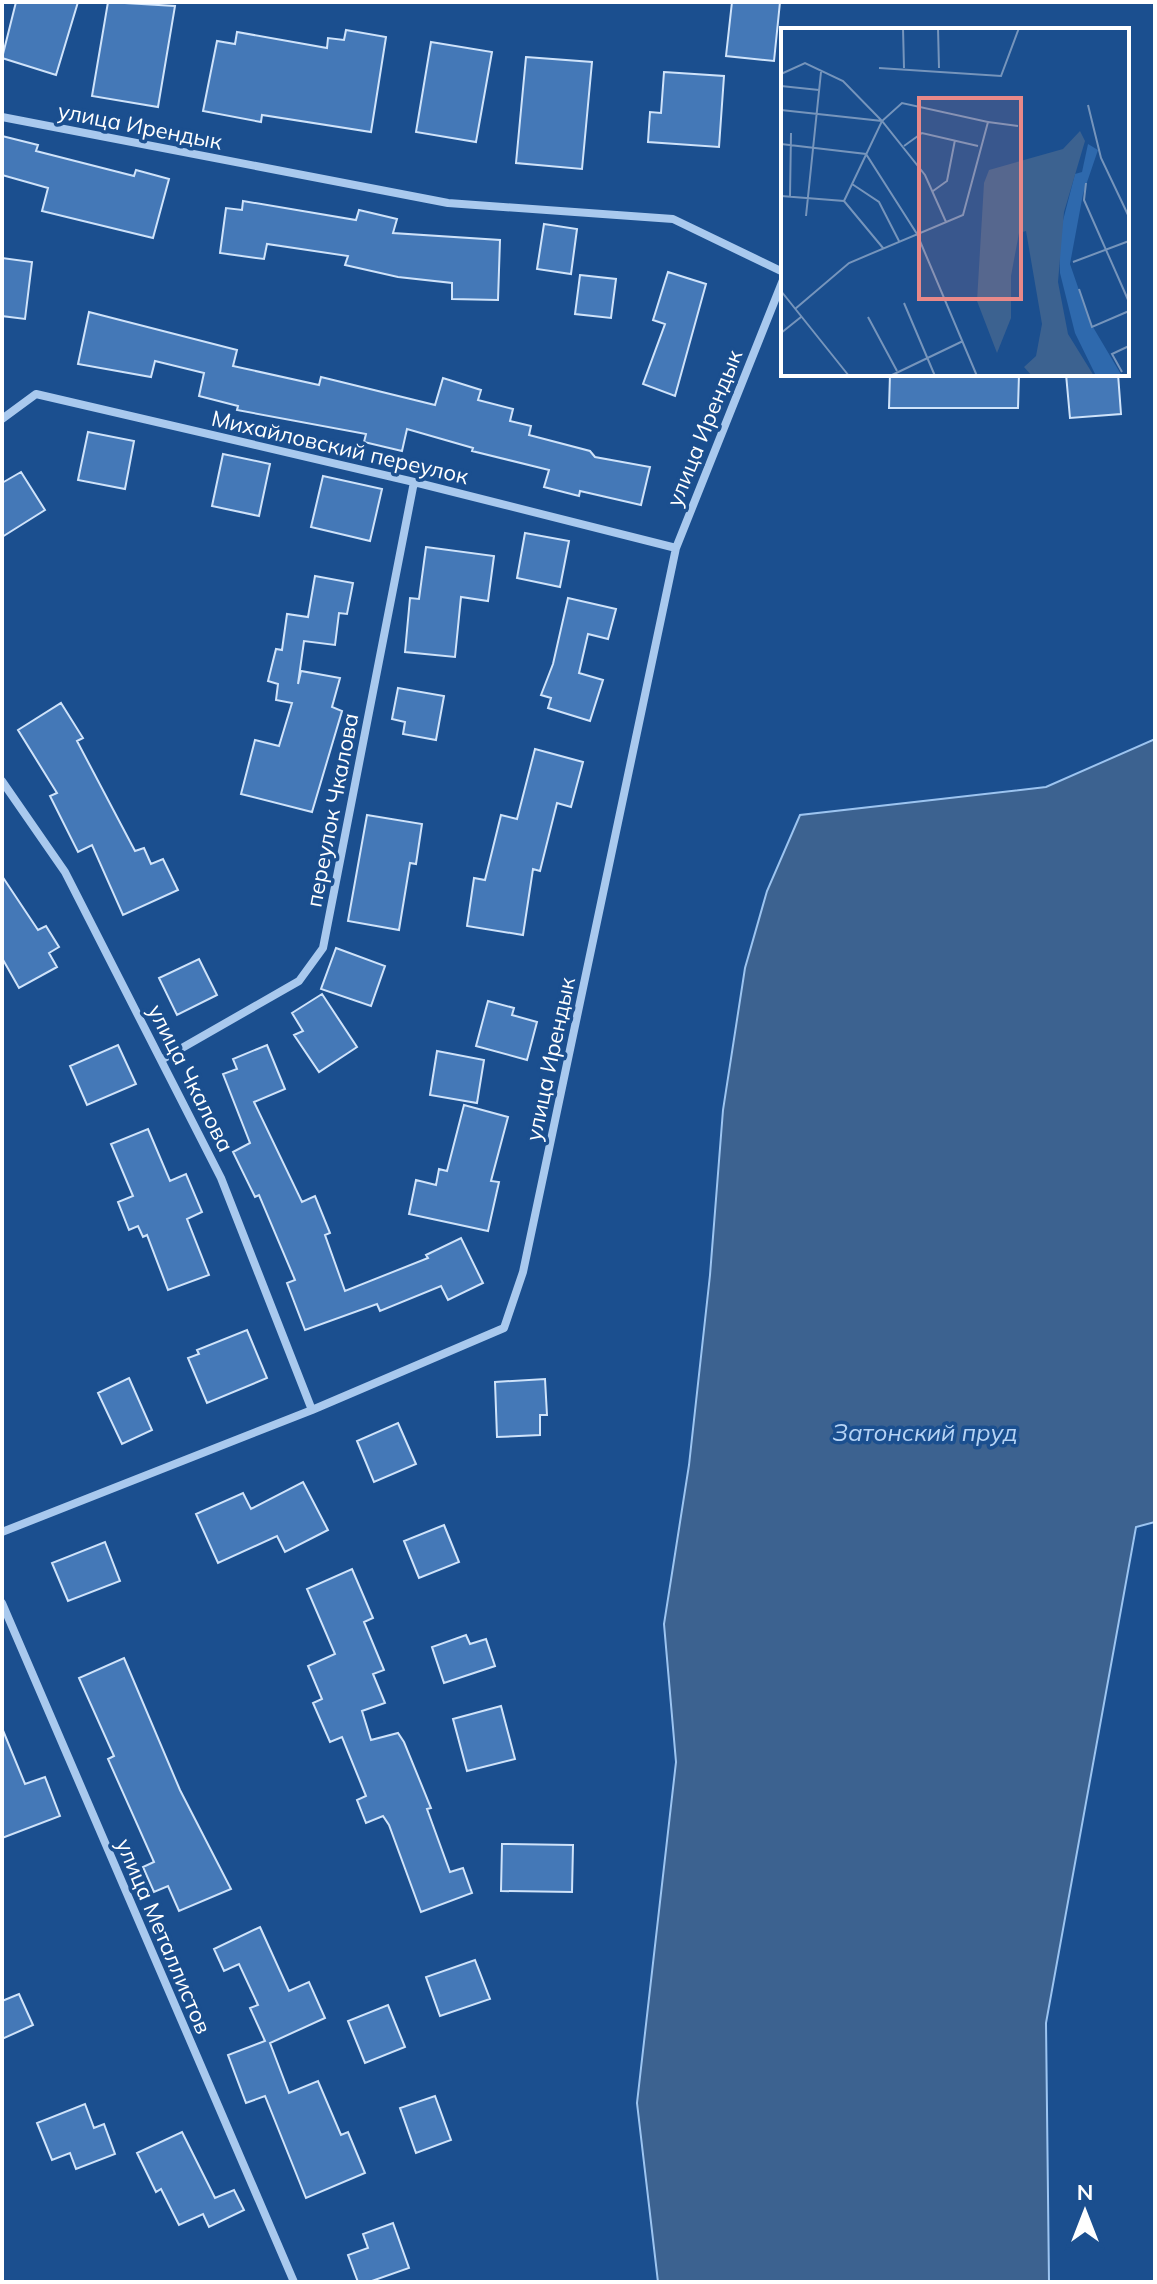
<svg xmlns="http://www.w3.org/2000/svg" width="1157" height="2284" font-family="Mulish,sans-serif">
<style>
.water{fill:#3c6290;stroke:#9cc4f0;stroke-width:2}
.building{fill:#4478b7;stroke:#cfe3fa;stroke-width:2}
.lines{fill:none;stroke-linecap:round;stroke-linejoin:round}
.street{stroke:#a9c9ee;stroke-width:8}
.labels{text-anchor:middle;stroke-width:7;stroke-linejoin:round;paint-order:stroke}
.street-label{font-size:22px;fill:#fff;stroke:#1b4f8f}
.water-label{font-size:24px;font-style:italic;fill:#b5d3f5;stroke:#1b4f8f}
.inset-road{fill:none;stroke:#7695bc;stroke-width:2}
.view{fill:#e88989;fill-opacity:0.15;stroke:#e88989;stroke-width:4}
.inset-edge{fill:none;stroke:#fff;stroke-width:4}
</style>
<rect width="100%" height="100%" fill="#1b4f8f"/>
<path class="water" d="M 1155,739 L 1155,1522 L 1136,1527 L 1046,2023 L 1049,2282 L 658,2282 L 637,2103 L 676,1762 L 664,1624 L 689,1465 L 710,1275 L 723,1110 L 745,968 L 767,891 L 800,815 L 1046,787 Z"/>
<path class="building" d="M 16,2 L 78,2 L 56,75 L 2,58 Z
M 108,2 L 175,6 L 158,107 L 92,96 Z
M 732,2 L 780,2 L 774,61 L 726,56 Z
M 346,30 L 386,37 L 371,132 L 262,115 L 261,122 L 203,111 L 217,41 L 235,44 L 237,32 L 327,48 L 328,38 L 344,40 Z
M 431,42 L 492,52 L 476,142 L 416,132 Z
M 526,57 L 592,62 L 582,169 L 516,163 Z
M 664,72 L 724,76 L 719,147 L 648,142 L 650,112 L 661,113 Z
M 2,136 L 38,145 L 36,151 L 134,176 L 136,170 L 169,179 L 153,238 L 42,211 L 48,188 L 2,175 Z
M 243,201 L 356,220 L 359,210 L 397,219 L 393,233 L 500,240 L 498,300 L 452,299 L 452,283 L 398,277 L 345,265 L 348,256 L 267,244 L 264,259 L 220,253 L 226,208 L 242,210 Z
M 544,224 L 577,229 L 571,274 L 537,269 Z
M 2,258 L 32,262 L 25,319 L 2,316 Z
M 668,272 L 706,284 L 675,396 L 643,384 L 665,324 L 653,320 Z
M 580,275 L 616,279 L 611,318 L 575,314 Z
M 89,312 L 237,350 L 233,366 L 319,385 L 321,377 L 435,405 L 443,378 L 481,390 L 478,400 L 513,409 L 510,421 L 531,426 L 529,435 L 590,451 L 595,457 L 650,467 L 641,505 L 580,491 L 579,496 L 544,487 L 549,470 L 472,451 L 473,448 L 407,429 L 402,451 L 364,442 L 366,434 L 237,410 L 238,406 L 199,396 L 204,373 L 155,361 L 151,377 L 78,364 Z
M 890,374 L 1019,374 L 1018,408 L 889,408 Z
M 1066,374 L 1118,374 L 1121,414 L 1070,418 Z
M 88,432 L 134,441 L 125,489 L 78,480 Z
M 223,454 L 270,464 L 259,516 L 212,506 Z
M 21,472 L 45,510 L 2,537 L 2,483 Z
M 323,476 L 382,489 L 370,541 L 311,527 Z
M 525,533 L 569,541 L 560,587 L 517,578 Z
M 426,547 L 494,556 L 488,601 L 461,597 L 455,657 L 405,652 L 410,598 L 419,599 Z
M 315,576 L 353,583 L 347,614 L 339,613 L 335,645 L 304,641 L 298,684 L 301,671 L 340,678 L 332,707 L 342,711 L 312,812 L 241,794 L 255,740 L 279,746 L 292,703 L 276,700 L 278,684 L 268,681 L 276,649 L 282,650 L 287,614 L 308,617 Z
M 568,598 L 616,609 L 608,639 L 588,634 L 579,673 L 603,680 L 590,721 L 548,708 L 551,698 L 541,695 L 553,664 Z
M 398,688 L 444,696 L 436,740 L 403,734 L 405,722 L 392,719 Z
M 61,703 L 83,738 L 77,741 L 135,851 L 144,848 L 151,864 L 163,859 L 178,890 L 123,915 L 92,845 L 78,852 L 50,796 L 57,793 L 18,730 Z
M 535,749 L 583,762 L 571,807 L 557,803 L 540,871 L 533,869 L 523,935 L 467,926 L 474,878 L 485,880 L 501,815 L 517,819 Z
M 367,815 L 422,824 L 416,864 L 410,863 L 399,930 L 348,921 Z
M 2,876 L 38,930 L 46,926 L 59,947 L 49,953 L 57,967 L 19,988 L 2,958 Z
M 336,948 L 385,966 L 371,1006 L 321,989 Z
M 199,959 L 217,995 L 177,1015 L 159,978 Z
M 322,994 L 357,1047 L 319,1072 L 294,1035 L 303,1031 L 292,1013 Z
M 488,1001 L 514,1008 L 512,1015 L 537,1022 L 527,1060 L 476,1046 Z
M 118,1045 L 136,1084 L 87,1105 L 70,1066 Z
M 267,1045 L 285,1089 L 254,1102 L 302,1202 L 315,1196 L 330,1233 L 325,1235 L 345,1291 L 428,1258 L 426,1255 L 461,1238 L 483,1283 L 448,1300 L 441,1286 L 380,1311 L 377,1304 L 305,1330 L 287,1283 L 295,1280 L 259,1195 L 255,1197 L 233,1152 L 250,1143 L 223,1074 L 237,1069 L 233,1059 Z
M 437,1051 L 484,1060 L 477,1103 L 430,1095 Z
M 464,1105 L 508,1117 L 491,1181 L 499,1182 L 488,1231 L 409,1214 L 416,1180 L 436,1185 L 439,1169 L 447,1171 Z
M 148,1129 L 170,1181 L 186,1174 L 202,1212 L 187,1219 L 209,1275 L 168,1290 L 147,1235 L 143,1237 L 138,1226 L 129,1230 L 118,1202 L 133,1196 L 111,1144 Z
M 247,1330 L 267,1378 L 207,1403 L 188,1358 L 199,1354 L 197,1350 Z
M 129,1378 L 152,1430 L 122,1444 L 98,1393 Z
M 545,1379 L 547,1415 L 540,1415 L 540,1435 L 497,1437 L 495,1382 Z
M 398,1423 L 416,1464 L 374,1482 L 357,1441 Z
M 303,1482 L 328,1530 L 285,1552 L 277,1536 L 218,1563 L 196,1514 L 243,1493 L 251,1509 Z
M 444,1525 L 459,1562 L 419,1578 L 404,1541 Z
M 105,1542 L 120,1581 L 68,1601 L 52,1563 Z
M 352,1569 L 373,1618 L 364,1622 L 384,1670 L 373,1674 L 385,1703 L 362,1711 L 371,1740 L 398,1733 L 404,1742 L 431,1808 L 427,1809 L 450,1872 L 463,1868 L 472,1893 L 421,1912 L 389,1825 L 383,1816 L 366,1823 L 357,1800 L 366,1796 L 342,1737 L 330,1742 L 313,1703 L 322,1699 L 308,1666 L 335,1654 L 307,1589 Z
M 466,1635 L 470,1644 L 486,1639 L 495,1666 L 444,1683 L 432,1647 Z
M 124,1658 L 180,1790 L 231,1889 L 179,1911 L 168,1886 L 154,1892 L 143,1867 L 154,1862 L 108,1759 L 114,1756 L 79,1678 Z
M 501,1706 L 515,1759 L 467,1771 L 453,1719 Z
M 2,1728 L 25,1784 L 45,1777 L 60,1816 L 2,1838 Z
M 502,1844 L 573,1845 L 572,1892 L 501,1891 Z
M 260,1927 L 289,1991 L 309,1982 L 325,2018 L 270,2043 L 289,2093 L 318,2081 L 341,2135 L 348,2132 L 365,2173 L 306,2198 L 265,2096 L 246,2103 L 228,2055 L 265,2041 L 250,2008 L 258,2005 L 239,1964 L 224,1971 L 214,1949 Z
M 475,1960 L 490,1999 L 440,2016 L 426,1977 Z
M 19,1994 L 33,2025 L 2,2039 L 2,2001 Z
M 388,2005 L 405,2047 L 365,2063 L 348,2021 Z
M 435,2096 L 451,2140 L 416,2153 L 400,2108 Z
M 85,2104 L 94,2128 L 104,2124 L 115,2154 L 76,2169 L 70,2153 L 52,2160 L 37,2123 Z
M 182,2132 L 215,2198 L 234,2190 L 244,2210 L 209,2227 L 203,2214 L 179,2225 L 161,2189 L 156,2192 L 137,2153 Z
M 393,2223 L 409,2268 L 369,2282 L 358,2282 L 348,2255 L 368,2248 L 363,2234 Z"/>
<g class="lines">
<path class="street" d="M 2,117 L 448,203 L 673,219 L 783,272
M 2,419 L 36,394 L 414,482 L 676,548
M 2,781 L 65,872 L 221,1178 L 312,1410
M 161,1060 L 299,981 L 323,948 L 414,482
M 2,1532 L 312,1410 L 504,1328 L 523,1272 L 676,548 L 783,280
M 2,1603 L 294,2282"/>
</g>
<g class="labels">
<g class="street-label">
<text transform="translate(140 126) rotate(11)" y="8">улица Ирендык</text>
<text transform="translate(704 428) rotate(-68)" y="8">улица Ирендык</text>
<text transform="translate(340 447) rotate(13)" y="8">Михайловский переулок</text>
<text transform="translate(332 810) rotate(-79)" y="8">переулок Чкалова</text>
<text transform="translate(550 1059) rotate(-78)" y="8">улица Ирендык</text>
<text transform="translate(191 1078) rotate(63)" y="8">улица Чкалова</text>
<text transform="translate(164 1936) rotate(67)" y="8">улица Металлистов</text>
</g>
<g class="water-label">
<text x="925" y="1441">Затонский пруд</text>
</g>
</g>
<g transform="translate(781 28)">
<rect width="348" height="348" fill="#1b4f8f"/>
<path d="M 307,116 L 317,122 L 302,166 L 289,236 L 309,294 L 341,348 L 315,348 L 294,305 L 279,245 L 278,208 L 294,146 L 301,144 Z" fill="#2e69ad"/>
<path d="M 299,103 L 304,113 L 283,184 L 277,254 L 287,306 L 313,348 L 251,348 L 243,339 L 255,328 L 261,296 L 245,203 L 238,205 L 230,248 L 230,290 L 216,325 L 196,273 L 203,155 L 208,142 L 282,121 Z" fill="#3c6290"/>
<path class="inset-road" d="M 122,0 L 123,40M 157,0 L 158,40M 98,40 L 220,48 L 238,0M 0,46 L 24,35 L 62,53 L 101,93M 0,58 L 38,62M 307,77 L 320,130 L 348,189M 0,82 L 101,93 L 144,147 L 165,194M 207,94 L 237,98M 0,116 L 85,126 L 136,206 L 196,348M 123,118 L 141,105 L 197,118M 305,155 L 303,172 L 348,274M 71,156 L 98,174 L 118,213M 152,163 L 166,153 L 174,112M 0,168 L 63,173 L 102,220M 9,168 L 10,105M 25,188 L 40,44M 292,234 L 348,213M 298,261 L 311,299 L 348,283M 0,263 L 68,348M 123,275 L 154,348M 14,281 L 68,235 L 182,187 L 207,94 L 121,75 L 101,93 L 63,173M 87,289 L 116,343M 0,305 L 20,289M 341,344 L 331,326 L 348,318M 109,348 L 182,313"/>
<path class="view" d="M 138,70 L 240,70 L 240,271 L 138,271 Z"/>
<rect width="348" height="348" class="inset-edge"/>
</g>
<rect width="1157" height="2284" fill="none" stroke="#ffffff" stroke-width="8"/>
<g transform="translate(1085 2212)" stroke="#1b4f8f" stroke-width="6" paint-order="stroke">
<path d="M0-6L14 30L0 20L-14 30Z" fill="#ffffff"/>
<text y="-12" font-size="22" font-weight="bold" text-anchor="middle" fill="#ffffff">N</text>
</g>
</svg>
